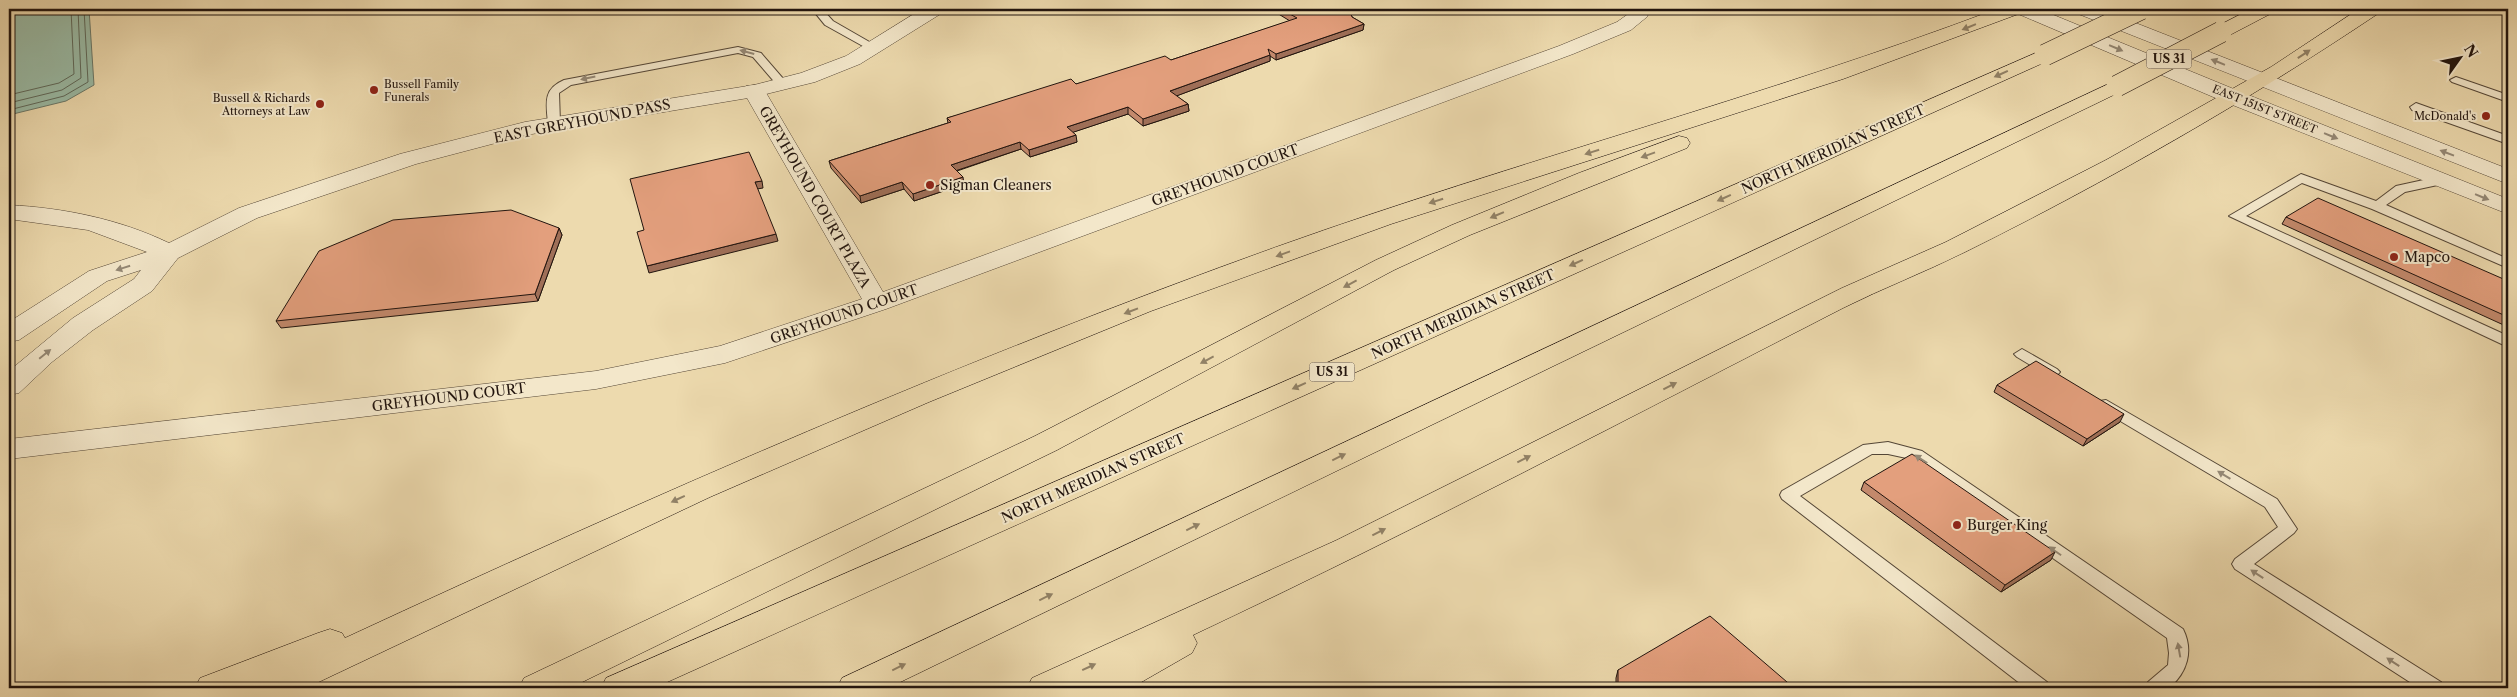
<svg xmlns="http://www.w3.org/2000/svg" width="2517" height="697" font-family="'Libre Caslon Text',serif">
<style>
.water{fill:#9abba6;stroke:#6a7869}
.lines{fill:none;stroke-linecap:round;stroke-linejoin:round}
.shore{stroke:#5e685a;stroke-width:1}
.service-casing{stroke:#544636;stroke-width:2}
.minor-casing{stroke:#544636;stroke-width:1}
.tertiary-casing{stroke:#544636;stroke-width:1}
.motorway-casing{stroke:#21140e;stroke-width:1}
.service{fill:#f3e7ca;fill-rule:evenodd}
.minor{fill:#f3e7ca;fill-rule:evenodd}
.tertiary{fill:#f3e7ca;fill-rule:evenodd}
.motorway{fill:#eddaae;fill-rule:evenodd}
.motorway-bridge-casing{stroke:#21140e;stroke-width:22;stroke-linecap:butt}
.motorway-bridge{stroke:#eddaae;stroke-width:21}
.wall{fill:#c3896c;stroke:#21140e}
.shaded-wall{fill:#9f6f58;stroke:#21140e}
.building{fill:#e39f7d;stroke:#21140e}
.oneway{fill:#918166}
.oneway2{fill:#948875}
.poi-dot{fill:#8f2418;stroke:#f3e7ca;stroke-width:2}
.labels{text-anchor:middle;stroke-width:4;stroke-linejoin:round;paint-order:stroke}
.far-poi-label{font-size:11px;fill:#21140e;stroke:#f3e7ca;text-anchor:end}
.far-street-label{font-size:11px;fill:#21140e;stroke:#f3e7ca}
.shield{fill:#f3e7ca;stroke:#605346;stroke-width:1}
.shield-label{font-size:12px;font-weight:bold;fill:#21140e}
.street-label{font-size:14px;fill:#21140e;stroke:#f3e7ca}
.poi-label{font-size:14px;fill:#21140e;stroke:#f3e7ca;text-anchor:start}
</style>
<rect width="100%" height="100%" fill="#eddaae"/>
<filter id="stains"><feTurbulence type="fractalNoise" baseFrequency=".004" numOctaves="4"/><feColorMatrix values="0 0 0 0 .2 0 0 0 0 .09 0 0 0 0 .02 0 0 0 .5 -.17"/></filter>
<radialGradient id="worn" r=".72"><stop offset=".6" stop-color="#630" stop-opacity="0"/><stop offset="1" stop-color="#630" stop-opacity=".3"/></radialGradient>
<path class="water" d="M 9,9 L 89,9 L 94,85 L 66,101 L 9,115 Z"/>
<g class="lines">
<path class="shore" d="M 9,95 L 59,83 L 74,74 L 71,9
M 9,103 L 62,90 L 81,78 L 78,9
M 9,110 L 64,96 L 88,82 L 84,9"/>
<g class="service-casing">
<path id="service" d="M 812,9 L 822,9 L 833,21 L 880,48 L 874,51 L 870,50 L 825,25 Z
M 738,47 L 761,53 L 786,82 L 786,86 L 778,86 L 753,57 L 738,53 L 571,85 L 559,93 L 560,123 L 554,127 L 548,123 C 546,103 543,89 564,80 Z
M 2456,77 L 2508,95 L 2508,102 L 2452,82 L 2450,80 Z
M 2416,103 L 2508,136 L 2508,144 L 2412,110 L 2410,107 Z
M 2301,174 L 2376,201 L 2396,186 L 2442,176 L 2447,177 L 2448,180 L 2447,183 L 2405,192 L 2386,205 L 2508,259 L 2508,268 L 2372,209 L 2302,183 L 2246,216 L 2508,336 L 2508,347 L 2229,216 Z
M 2022,349 L 2057,369 L 2060,372 L 2057,375 L 2047,375 L 2017,357 L 2014,354 Z
M 2106,400 L 2277,499 L 2297,529 L 2294,533 L 2254,564 L 2441,682 L 2444,688 L 2419,688 L 2235,569 L 2232,564 L 2235,559 L 2278,527 L 2265,507 L 2100,409 L 2098,405 L 2100,401 Z
M 1888,442 L 1922,451 L 2183,629 C 2194,651 2187,673 2169,688 L 2145,688 L 2148,682 L 2168,665 L 2169,653 L 2167,638 L 1911,459 L 1888,454 L 1872,454 L 1800,496 L 2047,682 L 2050,688 L 2026,688 L 1782,499 L 1780,495 L 1782,491 L 1863,445 Z"/>
</g>
<g class="minor-casing">
<path id="minor" d="M 1638,10 L 1645,12 L 1648,16 L 1631,30 L 1573,54 L 886,309 L 725,363 L 596,389 L 9,459 L 9,439 L 596,371 L 720,346 L 862,299 L 743,91 L 746,86 L 754,85 L 762,86 L 765,91 L 883,292 L 1559,46 L 1617,22 L 1631,12 Z"/>
</g>
<g class="tertiary-casing">
<path id="tertiary" d="M 922,9 L 945,9 L 942,13 L 860,64 L 815,82 L 754,97 L 526,135 L 416,164 L 257,218 L 178,258 L 152,291 L 93,330 L 52,362 L 19,393 L 9,395 L 9,371 L 73,318 L 134,279 L 141,270 L 107,281 L 19,340 L 9,342 L 9,322 L 89,271 L 147,252 L 88,230 L 9,219 L 9,205 C 64,208 119,219 169,243 L 239,208 L 400,154 L 525,122 L 754,85 L 801,73 L 846,56 Z
M 2013,9 L 2039,9 L 2241,92 L 2508,199 L 2508,214 L 2225,102 L 2016,13 Z
M 2074,9 L 2100,9 L 2508,169 L 2508,184 L 2076,13 Z"/>
</g>
<g class="motorway-casing">
<path id="motorway" d="M 1997,9 L 2024,9 L 2021,13 L 1843,79 L 1391,224 L 1151,311 L 929,402 L 710,497 L 306,688 L 195,688 L 200,678 L 318,633 L 330,629 L 342,633 L 345,638 C 651,496 961,360 1279,246 C 1517,161 1761,98 1997,9 Z
M 2251,9 L 2275,9 L 2272,13 L 2228,36 L 2214,36 L 2211,32 L 2214,28 Z
M 2359,9 L 2382,9 L 2379,13 C 2246,102 2108,181 1965,252 C 1925,272 1883,288 1843,308 C 1627,419 1412,532 1193,635 L 1197,643 L 1192,653 L 1131,688 L 1083,688 L 1084,686 L 1079,688 L 1027,688 L 1032,678 L 1337,540 L 1842,288 L 1946,242 L 2106,160 L 2271,67 Z
M 2045,49 L 2052,51 L 2055,55 L 2052,59 L 654,688 L 601,688 L 606,678 Z
M 2117,80 L 2124,82 L 2128,86 L 2124,90 L 888,688 L 837,688 L 842,678 Z
M 1679,136 L 1687,138 L 1690,143 L 1687,148 L 1470,235 L 1394,270 L 1057,450 L 570,688 L 519,688 L 524,678 L 1035,436 L 1376,260 L 1452,225 L 1579,173 Z"/>
</g>
<use href="#service" class="service"/>
<use href="#minor" class="minor"/>
<use href="#tertiary" class="tertiary"/>
<use href="#motorway" class="motorway"/>
<g class="motorway-bridge-casing">
<path id="motorway-bridge" d="M 2045,55 L 2141,9
M 2117,86 L 2221,32"/>
</g>
<use href="#motorway-bridge" class="motorway-bridge"/>
</g>
<path class="wall" d="M 1272,9 L 1349,9 L 1352,17 L 1364,24 L 1363,30 L 1276,60 L 1270,56 L 1270,61 L 1176,96 L 1188,104 L 1189,111 L 1143,126 L 1128,114 L 1073,132 L 1077,142 L 1030,157 L 1021,149 L 957,171 L 964,184 L 914,201 L 904,189 L 861,203 L 831,168 L 829,161 L 948,123 L 947,118 L 1076,84 L 1171,60 L 1290,21 L 1272,10 Z
M 2508,124 L 2508,134 L 2503,132 Z
M 2286,217 L 2508,281 L 2508,327 L 2282,224 Z
M 559,228 L 562,235 L 538,301 L 281,328 L 276,321 Z
M 1997,385 L 2120,422 L 2083,446 L 1994,392 Z
M 1864,482 L 2051,560 L 2001,592 L 1861,490 Z
M 1618,670 L 1794,688 L 1616,688 L 1616,678 Z"/>
<path class="shaded-wall" d="M 210,9 L 225,9 L 212,12 Z
M 1364,24 L 1363,30 L 1276,60 L 1276,54 Z
M 1270,55 L 1270,61 L 1171,98 L 1170,91 Z
M 1188,104 L 1189,111 L 1143,126 L 1143,119 Z
M 1128,107 L 1128,114 L 1068,134 L 1067,127 Z
M 1076,135 L 1077,142 L 1030,157 L 1029,150 Z
M 1020,142 L 1021,149 L 952,172 L 951,165 Z
M 963,177 L 964,184 L 914,201 L 913,194 Z
M 762,181 L 763,188 L 757,189 L 755,182 Z
M 902,182 L 904,189 L 861,203 L 860,196 Z
M 559,228 L 562,235 L 538,301 L 535,294 Z
M 776,234 L 778,241 L 649,273 L 647,266 Z
M 2124,414 L 2120,422 L 2083,446 L 2087,439 Z
M 2055,552 L 2051,560 L 2001,592 L 2005,585 Z"/>
<path class="building" d="M 1281,9 L 1349,9 L 1352,17 L 1364,24 L 1276,54 L 1268,49 L 1270,55 L 1170,91 L 1188,104 L 1143,119 L 1128,107 L 1067,127 L 1076,135 L 1029,150 L 1020,142 L 951,165 L 963,177 L 913,194 L 902,182 L 860,196 L 829,161 L 951,122 L 947,118 L 1071,79 L 1076,84 L 1165,56 L 1171,60 L 1297,18 Z
M 749,152 L 762,181 L 755,182 L 776,234 L 647,266 L 637,232 L 644,230 L 630,179 Z
M 2318,198 L 2508,281 L 2508,317 L 2286,217 Z
M 511,210 L 559,228 L 535,294 L 276,321 L 319,251 L 393,220 Z
M 2036,361 L 2124,414 L 2087,439 L 1997,385 Z
M 1912,454 L 2055,552 L 2005,585 L 1864,482 Z
M 1710,616 L 1794,688 L 1618,688 L 1618,670 Z"/>
<defs><path id="oneway-solid" d="M-6-.8H1V-3.2L6.5 0L1 3.2V.8H-6Z" transform="scale(1.25)"/></defs>
<g class="oneway">
<use href="#oneway-solid" transform="translate(1969 27) rotate(158)"/>
<use href="#oneway-solid" transform="translate(2304 54) rotate(-34)"/>
<use href="#oneway-solid" transform="translate(2001 74) rotate(156)"/>
<use href="#oneway-solid" transform="translate(1592 152) rotate(163)"/>
<use href="#oneway-solid" transform="translate(1648 155) rotate(160)"/>
<use href="#oneway-solid" transform="translate(1724 198) rotate(156)"/>
<use href="#oneway-solid" transform="translate(1436 201) rotate(162)"/>
<use href="#oneway-solid" transform="translate(1497 215) rotate(157)"/>
<use href="#oneway-solid" transform="translate(1283 254) rotate(160)"/>
<use href="#oneway-solid" transform="translate(1576 263) rotate(156)"/>
<use href="#oneway-solid" transform="translate(1350 284) rotate(152)"/>
<use href="#oneway-solid" transform="translate(1131 311) rotate(159)"/>
<use href="#oneway-solid" transform="translate(1207 360) rotate(152)"/>
<use href="#oneway-solid" transform="translate(1299 386) rotate(156)"/>
<use href="#oneway-solid" transform="translate(1670 386) rotate(-27)"/>
<use href="#oneway-solid" transform="translate(1339 457) rotate(-26)"/>
<use href="#oneway-solid" transform="translate(1524 459) rotate(-27)"/>
<use href="#oneway-solid" transform="translate(678 499) rotate(155)"/>
<use href="#oneway-solid" transform="translate(1193 527) rotate(-26)"/>
<use href="#oneway-solid" transform="translate(1379 532) rotate(-27)"/>
<use href="#oneway-solid" transform="translate(1046 597) rotate(-26)"/>
<use href="#oneway-solid" transform="translate(899 667) rotate(-26)"/>
<use href="#oneway-solid" transform="translate(1089 667) rotate(-25)"/>
</g>
<g class="oneway2">
<use href="#oneway-solid" transform="translate(2116 48) rotate(23)"/>
<use href="#oneway-solid" transform="translate(747 52) rotate(-165)"/>
<use href="#oneway-solid" transform="translate(2218 62) rotate(-158)"/>
<use href="#oneway-solid" transform="translate(588 78) rotate(168)"/>
<use href="#oneway-solid" transform="translate(2331 136) rotate(22)"/>
<use href="#oneway-solid" transform="translate(2447 153) rotate(-159)"/>
<use href="#oneway-solid" transform="translate(2482 197) rotate(22)"/>
<use href="#oneway-solid" transform="translate(123 268) rotate(162)"/>
<use href="#oneway-solid" transform="translate(45 354) rotate(-39)"/>
<use href="#oneway-solid" transform="translate(1921 459) rotate(-147)"/>
<use href="#oneway-solid" transform="translate(2224 475) rotate(-149)"/>
<use href="#oneway-solid" transform="translate(2055 551) rotate(-145)"/>
<use href="#oneway-solid" transform="translate(2257 574) rotate(-147)"/>
<use href="#oneway-solid" transform="translate(2179 650) rotate(-100)"/>
<use href="#oneway-solid" transform="translate(2393 662) rotate(-147)"/>
</g>
<g class="poi-dot">
<circle cx="374" cy="90" r="5"/>
<circle cx="320" cy="104" r="5"/>
<circle cx="2486" cy="116" r="5"/>
<circle cx="930" cy="185" r="5"/>
<circle cx="2394" cy="257" r="5"/>
<circle cx="1957" cy="525" r="5"/>
</g>
<g class="labels">
<g class="far-poi-label">
<text x="384" y="88" text-anchor="start">Bussell Family<tspan x="384" dy="13">Funerals</tspan></text>
<text x="310" y="102">Bussell &amp; Richards<tspan x="310" dy="13">Attorneys at Law</tspan></text>
<text x="2476" y="120">McDonald's</text>
</g>
<g class="far-street-label">
<text transform="translate(2265 109) rotate(22)" y="4">EAST 151ST STREET</text>
</g>
<g class="shield">
<rect x="2146.5" y="49.5" width="45" height="19" rx="4"/>
<rect x="1309.5" y="362.5" width="45" height="19" rx="4"/>
</g>
<g class="shield-label">
<text x="2169" y="63">US 31</text>
<text x="1332" y="376">US 31</text>
</g>
<g class="street-label">
<text transform="translate(582 121) rotate(-11)" y="5">EAST GREYHOUND PASS</text>
<text transform="translate(1833 149) rotate(-24)" y="5">NORTH MERIDIAN STREET</text>
<text transform="translate(1225 175) rotate(-20)" y="5">GREYHOUND COURT</text>
<text transform="translate(815 197) rotate(60)" y="5">GREYHOUND COURT PLAZA</text>
<text transform="translate(844 314) rotate(-19)" y="5">GREYHOUND COURT</text>
<text transform="translate(1463 314) rotate(-24)" y="5">NORTH MERIDIAN STREET</text>
<text transform="translate(449 397) rotate(-7)" y="5">GREYHOUND COURT</text>
<text transform="translate(1093 478) rotate(-24)" y="5">NORTH MERIDIAN STREET</text>
</g>
<g class="poi-label">
<text x="940" y="190">Sigman Cleaners</text>
<text x="2404" y="262">Mapco</text>
<text x="1967" y="530">Burger King</text>
</g>
</g>
<rect width="2517" height="697" fill="none" stroke="#eddaae" stroke-width="30"/>
<rect x="10" y="10" width="2497" height="677" fill="none" stroke="#21140e" stroke-width="2.5"/>
<rect x="15" y="15" width="2487" height="667" fill="none" stroke="#21140e"/>
<g transform="translate(2460 58) rotate(57)" stroke="#f3e7ca" stroke-width="4" paint-order="stroke">
<path d="M0-4L9 19L0 12L-9 19Z" fill="#21140e"/>
<text y="-8" font-size="14" font-weight="bold" text-anchor="middle" fill="#21140e">N</text>
</g>
<rect width="100%" height="100%" filter="url(#stains)"/>
<rect width="100%" height="100%" fill="url(#worn)"/>
</svg>
